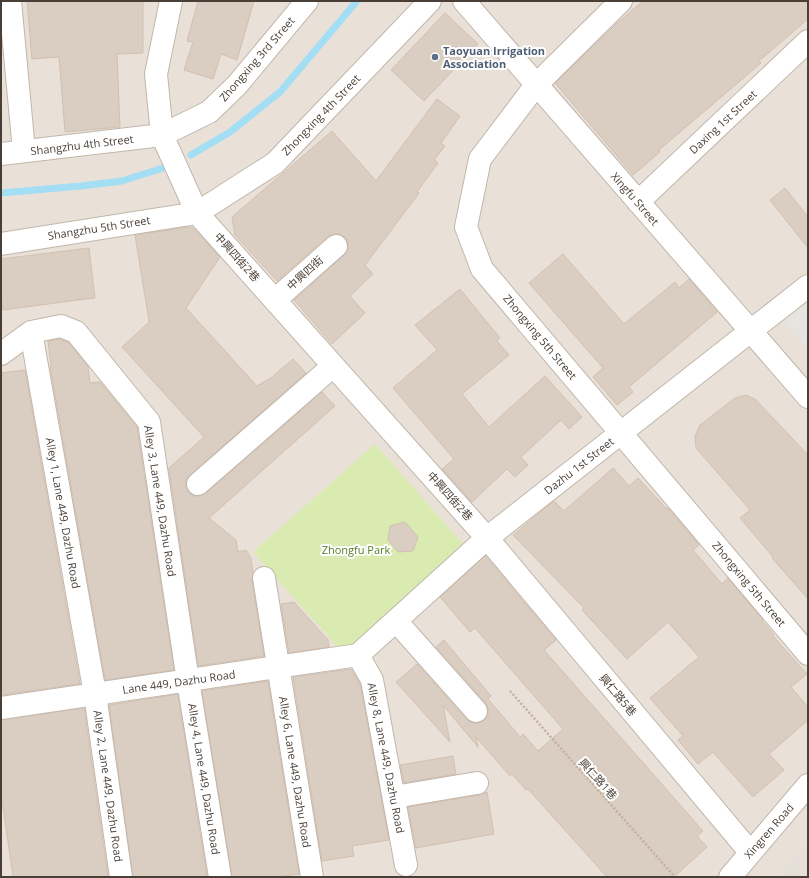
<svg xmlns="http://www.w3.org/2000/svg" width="809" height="878" font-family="'Open Sans','Noto Sans TC',sans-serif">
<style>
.residential{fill:#e9e1d7}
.industrial{fill:#e5dfda}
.green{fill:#d9ebb0}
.parking{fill:#e6e3e1}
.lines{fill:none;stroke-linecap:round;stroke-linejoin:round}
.stream{stroke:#a3def4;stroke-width:7}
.building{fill:#dacdc1;stroke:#d2c0b1}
.minor-casing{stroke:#c1b6ab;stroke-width:24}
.path{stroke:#c4b09b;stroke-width:2.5;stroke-dasharray:2 2;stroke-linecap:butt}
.minor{stroke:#fff;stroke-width:22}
.service-dot{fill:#5c6f8a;stroke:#fff;stroke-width:1.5}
.labels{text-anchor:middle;stroke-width:4;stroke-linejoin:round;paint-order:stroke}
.service-label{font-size:11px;font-weight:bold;fill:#4e5e75;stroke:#fff;text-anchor:start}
.street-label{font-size:11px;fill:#493f37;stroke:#fff}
.park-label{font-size:11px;fill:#557e27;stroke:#fff}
</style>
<rect width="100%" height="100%" fill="#f5f0e9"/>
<path class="residential" d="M 1,1 L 808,1 L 808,877 L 1,877 Z"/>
<path class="industrial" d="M 808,844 L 808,877 L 777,877 Z"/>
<path class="green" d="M 375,444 L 463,544 L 343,653 L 253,552 Z"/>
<path class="parking" d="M 808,302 L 808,350 L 784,322 Z"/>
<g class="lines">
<path class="stream" d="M 191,155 L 230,132 L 280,92 L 357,1
M 1,193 L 81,186 L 122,181 L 163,168"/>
</g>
<path class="building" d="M 27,1 L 143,1 L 143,53 L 117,54 L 120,127 L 65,132 L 59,57 L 32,59 Z
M 198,1 L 254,1 L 237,60 L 221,54 L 213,79 L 184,70 L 193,42 L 187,41 Z
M 643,1 L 808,1 L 808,19 L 759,61 L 761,63 L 659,150 L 660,152 L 633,175 L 555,83 L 616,24 Z
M 445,13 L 478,44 L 424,101 L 391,70 Z
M 437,99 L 460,116 L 441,143 L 445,146 L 434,160 L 438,163 L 417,192 L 419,193 L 365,265 L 373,274 L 350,296 L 365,313 L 332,344 L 294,300 L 344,255 L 348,250 L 348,244 L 346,238 L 340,234 L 334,234 L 328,236 L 277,281 L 235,235 L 232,217 L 332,131 L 376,181 Z
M 785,188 L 808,217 L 808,248 L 770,200 Z
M 188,227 L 193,228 L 220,257 L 186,308 L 257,386 L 272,377 L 293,359 L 306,373 L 190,475 L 186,480 L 186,487 L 188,492 L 194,496 L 201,496 L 206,493 L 322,392 L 335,406 L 209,518 L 236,540 L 238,552 L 246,550 L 251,558 L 253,573 L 252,580 L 264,656 L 198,666 L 169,468 L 204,437 L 122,347 L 147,324 L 149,323 L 149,321 L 135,235 Z
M 89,248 L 95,298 L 79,300 L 78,298 L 78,300 L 3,310 L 1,297 L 1,259 Z
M 563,254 L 624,324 L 675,282 L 679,288 L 689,279 L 717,312 L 629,387 L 633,392 L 617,405 L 593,377 L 603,368 L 529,283 Z
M 460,289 L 500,338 L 497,341 L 509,355 L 462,394 L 489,427 L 545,376 L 582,417 L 569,429 L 561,420 L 521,457 L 528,465 L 515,477 L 507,469 L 472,502 L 442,469 L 454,459 L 393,388 L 437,350 L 415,325 Z
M 60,339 L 68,342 L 88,366 L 90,383 L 100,382 L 137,427 L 174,670 L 105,680 L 50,366 L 51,366 L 48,341 Z
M 25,370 L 80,684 L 1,695 L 1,373 Z
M 746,395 L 755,399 L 808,455 L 808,599 L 772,558 L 773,557 L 740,518 L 750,510 L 696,448 L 695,436 L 700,425 L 735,398 Z
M 613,468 L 629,486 L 638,478 L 667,509 L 668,508 L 699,545 L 693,550 L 722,584 L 728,578 L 763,620 L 762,621 L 774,635 L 773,636 L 807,674 L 791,687 L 808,707 L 808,720 L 769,754 L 784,770 L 753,797 L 713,752 L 698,764 L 678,740 L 683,736 L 650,698 L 699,657 L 668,622 L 627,659 L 582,610 L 584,608 L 513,535 L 554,501 L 564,511 Z
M 405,522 L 418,537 L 413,551 L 398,552 L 388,540 L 390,526 Z
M 485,556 L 556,640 L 544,650 L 703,831 L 697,836 L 707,847 L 674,877 L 607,877 L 528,789 L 526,790 L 512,774 L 510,776 L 476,737 L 478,747 L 443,705 L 450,742 L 396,682 L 417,664 L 467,720 L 472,723 L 478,723 L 485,720 L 488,715 L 488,709 L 486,703 L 436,647 L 444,640 L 491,696 L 488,699 L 505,719 L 520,737 L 523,734 L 538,751 L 563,729 L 475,628 L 470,632 L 440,597 Z
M 294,602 L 328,640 L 329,647 L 289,653 L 281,604 Z
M 351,669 L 360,684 L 389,840 L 352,846 L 354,856 L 322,861 L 293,677 Z
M 268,681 L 299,874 L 278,877 L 232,877 L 202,691 Z
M 178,694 L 207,877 L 133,877 L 109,705 Z
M 84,708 L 108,877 L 13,877 L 1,793 L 1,720 Z
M 453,756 L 456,774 L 404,783 L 400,765 Z
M 487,792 L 494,834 L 416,848 L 408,807 L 479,795 Z"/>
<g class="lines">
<g class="minor-casing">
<path id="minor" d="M 10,1 L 24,151
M 171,1 L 156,74 L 162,135 L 197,213 L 487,538 L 750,852
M 464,1 L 808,397
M 621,1 L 536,85 L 480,159 L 466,227 L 482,269 L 808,654
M 1,154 L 162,135 L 209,112 L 237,85 L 307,1
M 638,202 L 808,41
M 1,244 L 197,213 L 275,163 L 430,1
M 275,300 L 336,246
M 31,332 L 95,694 L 121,877
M 1,354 L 31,332 L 61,326 L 76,332 L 149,422 L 188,681 L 220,877
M 198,484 L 333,366
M 264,578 L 312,877
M 396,621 L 476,711
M 358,655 L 487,538 L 808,286
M 358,655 L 372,680 L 406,865
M 1,708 L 358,655
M 394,797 L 477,783
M 730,877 L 808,785"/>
</g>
<path class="path" d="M 510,691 L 675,877"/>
<use href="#minor" class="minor"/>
</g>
<circle class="service-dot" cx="435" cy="57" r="4"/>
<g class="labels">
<g class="service-label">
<text x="443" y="55">Taoyuan Irrigation<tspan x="443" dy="13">Association</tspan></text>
</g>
<g class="street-label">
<text transform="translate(257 59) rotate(-49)" y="4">Zhongxing 3rd Street</text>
<text transform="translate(321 115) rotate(-46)" y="4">Zhongxing 4th Street</text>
<text transform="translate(723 122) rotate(-43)" y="4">Daxing 1st Street</text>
<text transform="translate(82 145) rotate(-7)" y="4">Shangzhu 4th Street</text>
<text transform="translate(635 199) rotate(49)" y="4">Xingfu Street</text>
<text transform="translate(99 228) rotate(-9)" y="4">Shangzhu 5th Street</text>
<text transform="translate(237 257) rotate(48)" y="4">中興四街2巷</text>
<text transform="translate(305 273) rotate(-42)" y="4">中興四街</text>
<text transform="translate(540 337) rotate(50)" y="4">Zhongxing 5th Street</text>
<text transform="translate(579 466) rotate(-38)" y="4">Dazhu 1st Street</text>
<text transform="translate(450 496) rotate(48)" y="4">中興四街2巷</text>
<text transform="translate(160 501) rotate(81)" y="4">Alley 3, Lane 449, Dazhu Road</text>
<text transform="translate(63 513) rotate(80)" y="4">Alley 1, Lane 449, Dazhu Road</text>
<text transform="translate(749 584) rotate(50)" y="4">Zhongxing 5th Street</text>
<text transform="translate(179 682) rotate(-8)" y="4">Lane 449, Dazhu Road</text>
<text transform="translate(618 695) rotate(50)" y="4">興仁路5巷</text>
<text transform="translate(386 758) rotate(79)" y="4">Alley 8, Lane 449, Dazhu Road</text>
<text transform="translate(295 772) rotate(81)" y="4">Alley 6, Lane 449, Dazhu Road</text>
<text transform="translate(204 779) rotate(81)" y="4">Alley 4, Lane 449, Dazhu Road</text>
<text transform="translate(598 779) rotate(48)" y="4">興仁路1巷</text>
<text transform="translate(108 786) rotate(82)" y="4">Alley 2, Lane 449, Dazhu Road</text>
<text transform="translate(769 831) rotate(-49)" y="4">Xingren Road</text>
</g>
<g class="park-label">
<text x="356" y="554">Zhongfu Park</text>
</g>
</g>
<rect width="809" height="878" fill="none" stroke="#493f37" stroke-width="4"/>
</svg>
